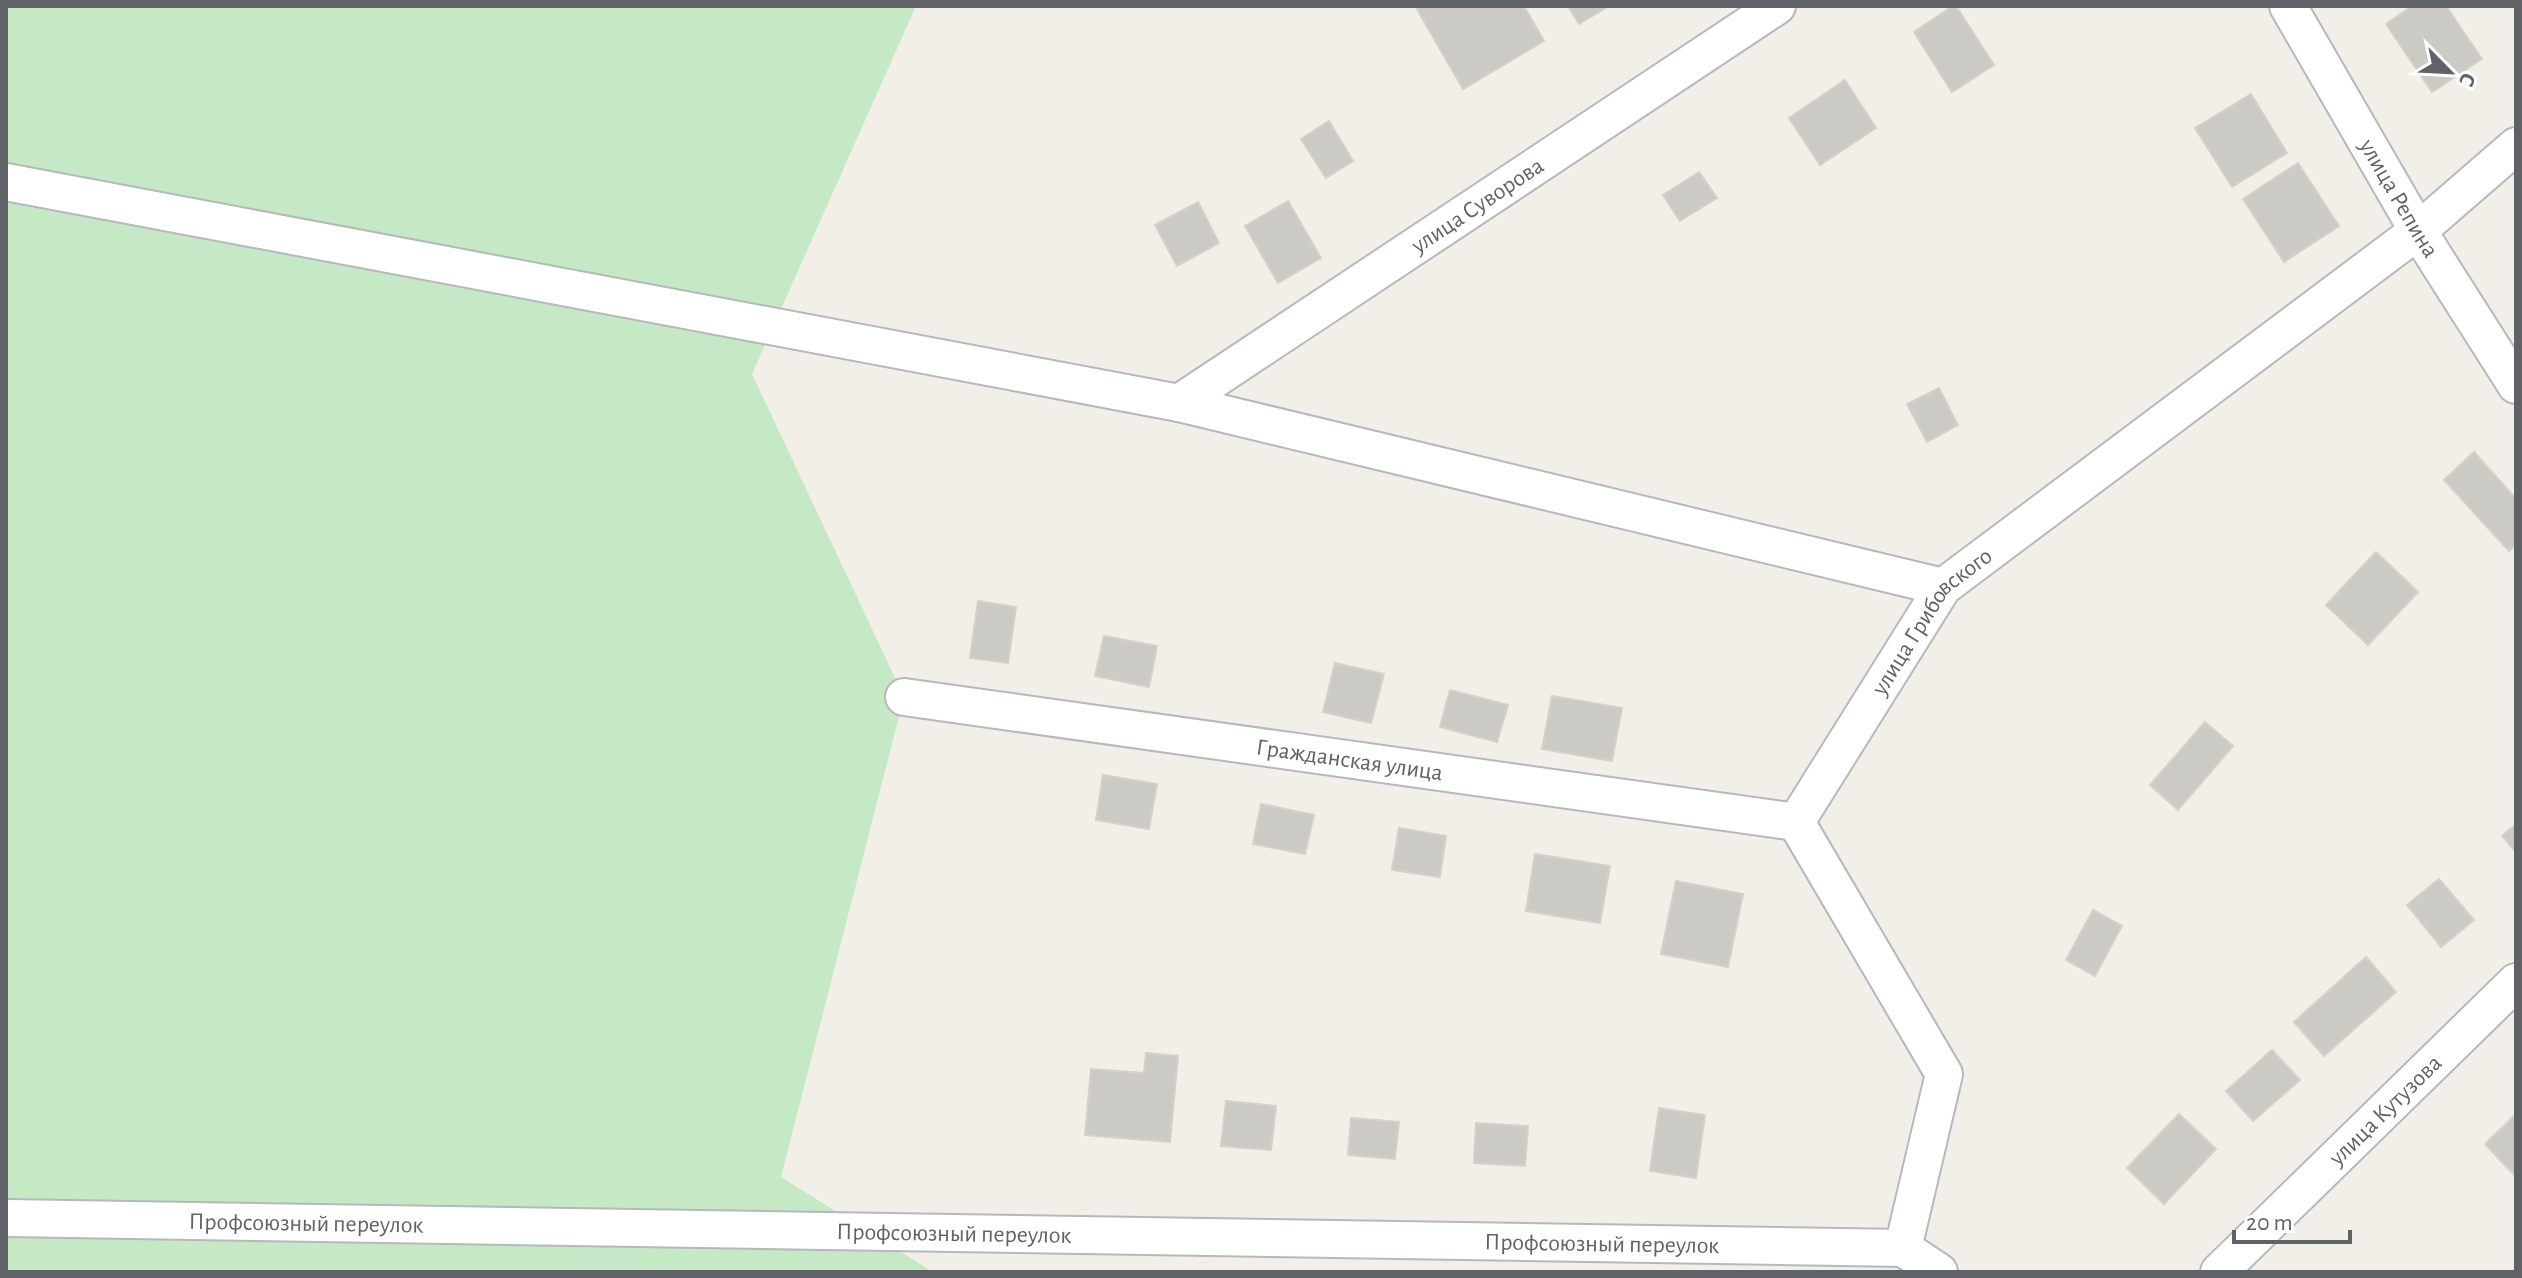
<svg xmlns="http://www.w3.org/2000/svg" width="2522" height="1278" font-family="'Alegreya Sans',sans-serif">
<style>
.green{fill:#c5e8c5}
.building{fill:#cccac5;stroke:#d6d1c6;stroke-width:2}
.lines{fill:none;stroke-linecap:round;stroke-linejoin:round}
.minor-casing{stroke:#b5b8bc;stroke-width:40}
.minor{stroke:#fff;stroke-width:36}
.labels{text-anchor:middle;stroke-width:8;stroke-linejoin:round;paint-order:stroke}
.street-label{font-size:24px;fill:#5f6368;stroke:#fff}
</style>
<rect width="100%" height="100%" fill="#f1efe8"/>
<path class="green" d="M 6,6 L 916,6 L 752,374 L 904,697 L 781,1177 L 933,1272 L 6,1272 Z"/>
<path class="building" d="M 1422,6 L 1524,6 L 1544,41 L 1463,89 L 1417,9 Z
M 1568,6 L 1609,6 L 1579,24 Z
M 1953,6 L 1956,6 L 1994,65 L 1952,92 L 1914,32 Z
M 2412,6 L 2446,6 L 2482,59 L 2432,92 L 2386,24 Z
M 1845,80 L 1876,128 L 1820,165 L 1789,118 Z
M 2251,94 L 2287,153 L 2232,187 L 2195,128 Z
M 1329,121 L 1353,161 L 1326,178 L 1301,139 Z
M 2298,163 L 2339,226 L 2284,262 L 2243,199 Z
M 1699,172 L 1717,198 L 1680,221 L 1663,195 Z
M 1288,201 L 1321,258 L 1278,283 L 1245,226 Z
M 1198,202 L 1219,243 L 1177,266 L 1155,225 Z
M 1939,388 L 1958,425 L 1927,442 L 1907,404 Z
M 2474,452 L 2516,499 L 2516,544 L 2509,551 L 2444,480 Z
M 2376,552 L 2418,592 L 2368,645 L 2326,605 Z
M 978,601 L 1016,607 L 1008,663 L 970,658 Z
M 1104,636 L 1157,646 L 1149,687 L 1095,676 Z
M 1335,663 L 1384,674 L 1371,723 L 1323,712 Z
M 1450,690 L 1508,705 L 1497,742 L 1440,727 Z
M 1552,696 L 1622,708 L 1612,761 L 1542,749 Z
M 2205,722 L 2233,746 L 2178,810 L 2150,785 Z
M 1103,775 L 1157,784 L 1149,829 L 1096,820 Z
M 1261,804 L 1314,815 L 1305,854 L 1253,844 Z
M 2516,824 L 2516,852 L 2502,836 Z
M 1399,828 L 1446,836 L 1440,877 L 1392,870 Z
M 1535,854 L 1610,866 L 1600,923 L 1526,911 Z
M 2439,879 L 2474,920 L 2441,947 L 2407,905 Z
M 1676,881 L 1743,894 L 1728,967 L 1661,954 Z
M 2093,910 L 2122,926 L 2095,976 L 2066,960 Z
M 2366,957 L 2396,992 L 2324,1056 L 2294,1022 Z
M 2272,1050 L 2300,1080 L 2253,1121 L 2226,1091 Z
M 1146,1053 L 1178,1056 L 1170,1142 L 1085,1135 L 1091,1069 L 1144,1073 Z
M 1226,1101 L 1276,1106 L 1271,1150 L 1221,1146 Z
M 1659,1108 L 1705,1115 L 1696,1178 L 1650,1171 Z
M 2179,1114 L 2216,1149 L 2164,1204 L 2127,1168 Z
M 2516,1114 L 2516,1177 L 2485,1144 Z
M 1351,1118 L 1399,1122 L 1395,1159 L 1348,1155 Z
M 1476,1123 L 1528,1126 L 1525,1166 L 1474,1163 Z"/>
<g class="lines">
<g class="minor-casing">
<g id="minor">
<path id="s1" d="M 2288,6 L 2418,231 L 2516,385"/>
<path d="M 6,182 L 1179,403 L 1943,587"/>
<path id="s2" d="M 1179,403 L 1777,6"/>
<path id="s3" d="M 904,697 L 1796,822"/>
<path id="s4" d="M 6,1218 L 1903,1248"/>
<path id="s5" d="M 1939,1272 L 1903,1248 L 1944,1074 L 1796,822 L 1943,587 L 2418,231 L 2516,146"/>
<path id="s6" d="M 2219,1272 L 2516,982"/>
</g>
</g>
<use href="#minor" class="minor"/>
</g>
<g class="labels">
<g class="street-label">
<text dy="8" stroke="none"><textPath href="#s1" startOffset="222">улица Репина</textPath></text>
<text dy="8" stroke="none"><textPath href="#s2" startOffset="358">улица Суворова</textPath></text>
<text dy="8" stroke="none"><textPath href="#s5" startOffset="758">улица Грибовского</textPath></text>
<text dy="8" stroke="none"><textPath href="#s3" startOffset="450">Гражданская улица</textPath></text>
<text dy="8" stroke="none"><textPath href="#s6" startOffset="232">улица Кутузова</textPath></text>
<text dy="8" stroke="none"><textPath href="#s4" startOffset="300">Профсоюзный переулок</textPath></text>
<text dy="8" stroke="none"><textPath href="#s4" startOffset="948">Профсоюзный переулок</textPath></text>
<text dy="8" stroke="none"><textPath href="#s4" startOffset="1596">Профсоюзный переулок</textPath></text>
</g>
</g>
<rect width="2522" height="1278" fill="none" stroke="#5f6368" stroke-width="16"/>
<g transform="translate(2450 72) rotate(114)" stroke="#ffffff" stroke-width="6" paint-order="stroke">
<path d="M0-6L14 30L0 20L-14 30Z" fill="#5f6368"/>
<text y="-12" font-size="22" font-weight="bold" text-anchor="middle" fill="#5f6368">С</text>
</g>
<path d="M2234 1230v12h116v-12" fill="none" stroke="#5f6368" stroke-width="4"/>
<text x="2246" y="1230" font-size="24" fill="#5f6368" stroke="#ffffff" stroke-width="6" paint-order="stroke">20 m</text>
</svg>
